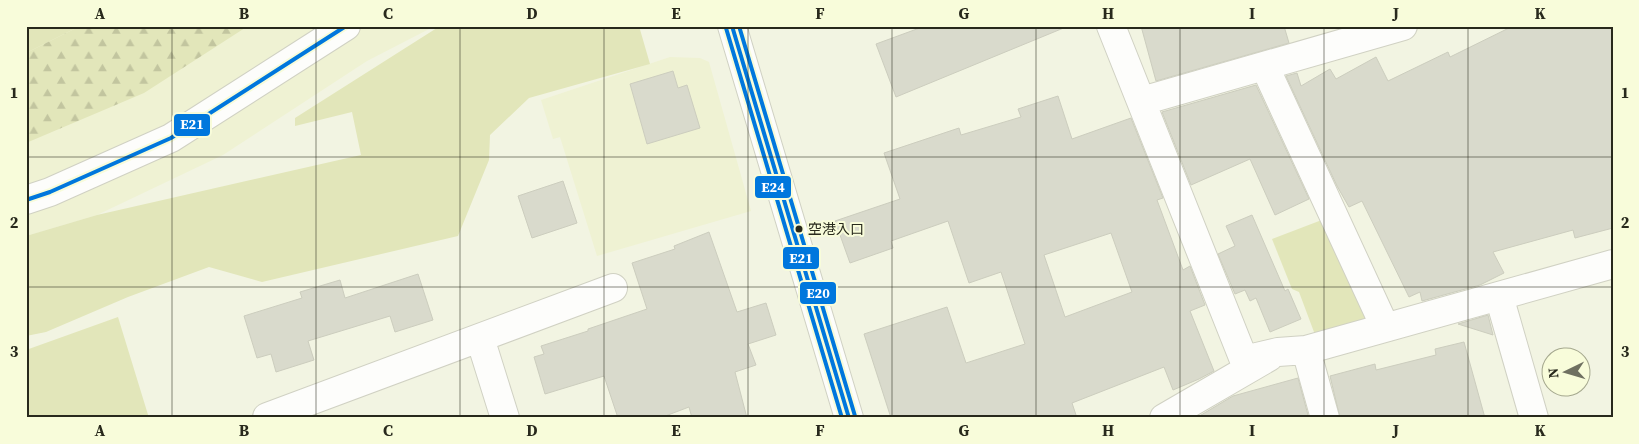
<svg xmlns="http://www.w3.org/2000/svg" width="1639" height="444" font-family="'Source Serif 4','Noto Sans JP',serif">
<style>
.built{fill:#eff2d3}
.green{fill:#e2e6ba}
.forest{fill:url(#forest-firs)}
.building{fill:#d9dacc;stroke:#cccdbe;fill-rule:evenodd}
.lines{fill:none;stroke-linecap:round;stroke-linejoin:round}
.minor-casing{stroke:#d0d1c3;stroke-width:30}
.tertiary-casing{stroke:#d0d1c3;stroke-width:30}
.trunk-casing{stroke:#d0d1c3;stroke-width:30}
.minor{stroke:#fdfdfb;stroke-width:28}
.tertiary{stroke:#fdfdfb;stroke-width:28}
.trunk{stroke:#fdfdfb;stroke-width:28}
.bus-1-casing{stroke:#f8fcda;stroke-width:8}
.bus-2-casing{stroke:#f8fcda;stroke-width:8}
.bus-3-casing{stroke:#f8fcda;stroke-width:8}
.bus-1{stroke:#07d;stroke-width:4}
.bus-2{stroke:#07d;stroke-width:4}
.bus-3{stroke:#07d;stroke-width:4}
.grid{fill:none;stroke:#28291c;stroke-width:1;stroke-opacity:0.55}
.bus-dot{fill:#28291c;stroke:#f8fcda;stroke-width:2}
.labels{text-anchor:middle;stroke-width:4;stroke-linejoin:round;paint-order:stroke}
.bus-label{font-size:14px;fill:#28291c;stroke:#f8fcda;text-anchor:start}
.line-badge{stroke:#f8fcda;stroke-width:2}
.badge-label{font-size:14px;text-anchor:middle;font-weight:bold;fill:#fff}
.neatline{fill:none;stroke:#28291c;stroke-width:2}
.grid-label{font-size:16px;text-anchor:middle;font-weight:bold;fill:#28291c}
</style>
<defs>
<pattern id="forest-firs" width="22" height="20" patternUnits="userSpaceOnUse" patternTransform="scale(1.25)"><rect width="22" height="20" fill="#e2e6ba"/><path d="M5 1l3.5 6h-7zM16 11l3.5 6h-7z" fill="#c2c59f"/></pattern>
</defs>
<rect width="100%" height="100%" fill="#f2f4e2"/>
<path class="built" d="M 26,26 L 435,26 L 367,61 L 223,155 L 97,215 L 26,236 Z
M 670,57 L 700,58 L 709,62 L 751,211 L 597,256 L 560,137 L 553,139 L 541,100 Z"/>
<path class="green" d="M 26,26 L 80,26 L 26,53 Z
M 440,26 L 639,26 L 650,64 L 529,98 L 490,135 L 489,160 L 458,236 L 262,282 L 209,267 L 128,297 L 46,332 L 26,336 L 26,236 L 97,215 L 361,155 L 352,112 L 295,126 L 295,118 Z
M 1327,218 L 1376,324 L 1317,340 L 1299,292 L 1292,289 L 1272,239 Z
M 118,317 L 149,418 L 26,418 L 26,350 Z"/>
<path class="forest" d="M 80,26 L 248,26 L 144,93 L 26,143 L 26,53 Z"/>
<path class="building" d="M 925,26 L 1066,26 L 1066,27 L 896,97 L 876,44 Z
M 1141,26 L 1284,26 L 1289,43 L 1156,81 Z
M 1513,26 L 1613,26 L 1613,228 L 1575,238 L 1573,230 L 1493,252 L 1504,273 L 1480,285 L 1422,301 L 1420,292 L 1409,297 L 1362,201 L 1349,207 L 1337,186 L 1286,76 L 1297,73 L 1301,86 L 1330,69 L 1336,79 L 1376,57 L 1388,81 L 1448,52 L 1450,57 Z
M 673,71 L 678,88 L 687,85 L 700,128 L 647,144 L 630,84 Z
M 1256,85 L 1309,199 L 1275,215 L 1250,159 L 1191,185 L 1162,112 Z
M 1058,96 L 1072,139 L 1131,118 L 1163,198 L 1157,200 L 1183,270 L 1190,266 L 1205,305 L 1190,311 L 1214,371 L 1199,379 L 1173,390 L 1164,367 L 1072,403 L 1077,418 L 891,418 L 864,334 L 947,307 L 966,363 L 1025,344 L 1001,272 L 969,283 L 948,221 L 891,241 L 893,248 L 850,263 L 835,221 L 900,199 L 884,153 L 959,128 L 961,135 L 1021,117 L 1018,109 ZM 1111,233 L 1132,292 L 1065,317 L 1044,255 Z
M 563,181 L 577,223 L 532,238 L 518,196 Z
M 1252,215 L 1285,291 L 1288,289 L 1301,319 L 1270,332 L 1256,298 L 1250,301 L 1245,290 L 1235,294 L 1218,254 L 1235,246 L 1226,226 Z
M 709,232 L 737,312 L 766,303 L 776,335 L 748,344 L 756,365 L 735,372 L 747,418 L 692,418 L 689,407 L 660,418 L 618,418 L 604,376 L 545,394 L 534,357 L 544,354 L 541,346 L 588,331 L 588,329 L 647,309 L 632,263 L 675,249 L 674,246 Z
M 418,274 L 433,320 L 395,332 L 390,316 L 308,341 L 314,360 L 276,372 L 271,354 L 257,358 L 244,316 L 302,298 L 300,292 L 340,280 L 345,298 Z
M 1488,315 L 1493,335 L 1458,324 Z
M 1464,342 L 1485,418 L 1340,418 L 1330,376 L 1375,364 L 1376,370 L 1436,355 L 1435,349 Z
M 1298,378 L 1308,415 L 1299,418 L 1196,418 L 1233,396 Z"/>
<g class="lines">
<g class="minor-casing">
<path id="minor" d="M 1111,26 L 1244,360 L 1278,352 L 1306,350 L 1325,418
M 1265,67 L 1385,327
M 1142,101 L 1403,26
M 1499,296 L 1534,418
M 480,338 L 505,418
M 1306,350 L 1613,264
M 268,418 L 267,417 L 613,288
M 1164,418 L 1269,357"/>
</g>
<g class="tertiary-casing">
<path id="tertiary" d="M 26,200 L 50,192 L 171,138 L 346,26"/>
</g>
<g class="trunk-casing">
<path id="trunk" d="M 732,26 L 849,418"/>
</g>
<use href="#minor" class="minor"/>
<use href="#tertiary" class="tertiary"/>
<use href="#trunk" class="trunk"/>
<g class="bus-1-casing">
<path id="bus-1" d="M 732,26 L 849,418
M 26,200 L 50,192 L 171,138 L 346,26"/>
</g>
<g class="bus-2-casing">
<path id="bus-2" d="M 726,28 L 842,418"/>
</g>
<g class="bus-3-casing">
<path id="bus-3" d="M 739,26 L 855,416"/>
</g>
<use href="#bus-1" class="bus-1"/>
<use href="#bus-2" class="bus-2"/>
<use href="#bus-3" class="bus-3"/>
</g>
<path class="grid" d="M 172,26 L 172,418M 316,26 L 316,418M 460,26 L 460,418M 604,26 L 604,418M 748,26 L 748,418M 892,26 L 892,418M 1036,26 L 1036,418M 1180,26 L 1180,418M 1324,26 L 1324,418M 1468,26 L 1468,418M 26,157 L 1613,157M 26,287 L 1613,287"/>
<circle class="bus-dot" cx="799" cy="229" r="4.5"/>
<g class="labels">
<g class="bus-label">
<text x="808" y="234">空港入口</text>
</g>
</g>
<g class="line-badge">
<rect x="173" y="113" width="38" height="24" rx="5" fill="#07d"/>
<rect x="754" y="175" width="38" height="24" rx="5" fill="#07d"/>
<rect x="782" y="246" width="38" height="24" rx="5" fill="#07d"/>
<rect x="799" y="281" width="38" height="24" rx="5" fill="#07d"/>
</g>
<g class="badge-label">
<text x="192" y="129">E21</text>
<text x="773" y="192">E24</text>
<text x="801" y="263">E21</text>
<text x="818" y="298">E20</text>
</g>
<rect width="1639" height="444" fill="none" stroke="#f8fcda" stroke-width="55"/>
<g transform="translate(1566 372) rotate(265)"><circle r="24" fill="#f8fcda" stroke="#a5a88e"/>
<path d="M0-4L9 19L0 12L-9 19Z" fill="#6f7061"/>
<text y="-8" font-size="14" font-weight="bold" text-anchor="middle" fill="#28291c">N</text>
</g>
<rect x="28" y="28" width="1584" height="388" class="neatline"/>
<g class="grid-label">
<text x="100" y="19">A</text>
<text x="244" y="19">B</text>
<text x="388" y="19">C</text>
<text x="532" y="19">D</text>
<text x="676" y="19">E</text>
<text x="820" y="19">F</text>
<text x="964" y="19">G</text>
<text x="1108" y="19">H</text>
<text x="1252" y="19">I</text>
<text x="1396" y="19">J</text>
<text x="1540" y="19">K</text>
<text x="14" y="98">1</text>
<text x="1625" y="98">1</text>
<text x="14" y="228">2</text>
<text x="1625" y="228">2</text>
<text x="14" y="357">3</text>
<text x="1625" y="357">3</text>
<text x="100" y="436">A</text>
<text x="244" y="436">B</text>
<text x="388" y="436">C</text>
<text x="532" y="436">D</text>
<text x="676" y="436">E</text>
<text x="820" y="436">F</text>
<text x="964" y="436">G</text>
<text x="1108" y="436">H</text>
<text x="1252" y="436">I</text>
<text x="1396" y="436">J</text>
<text x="1540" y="436">K</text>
</g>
</svg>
